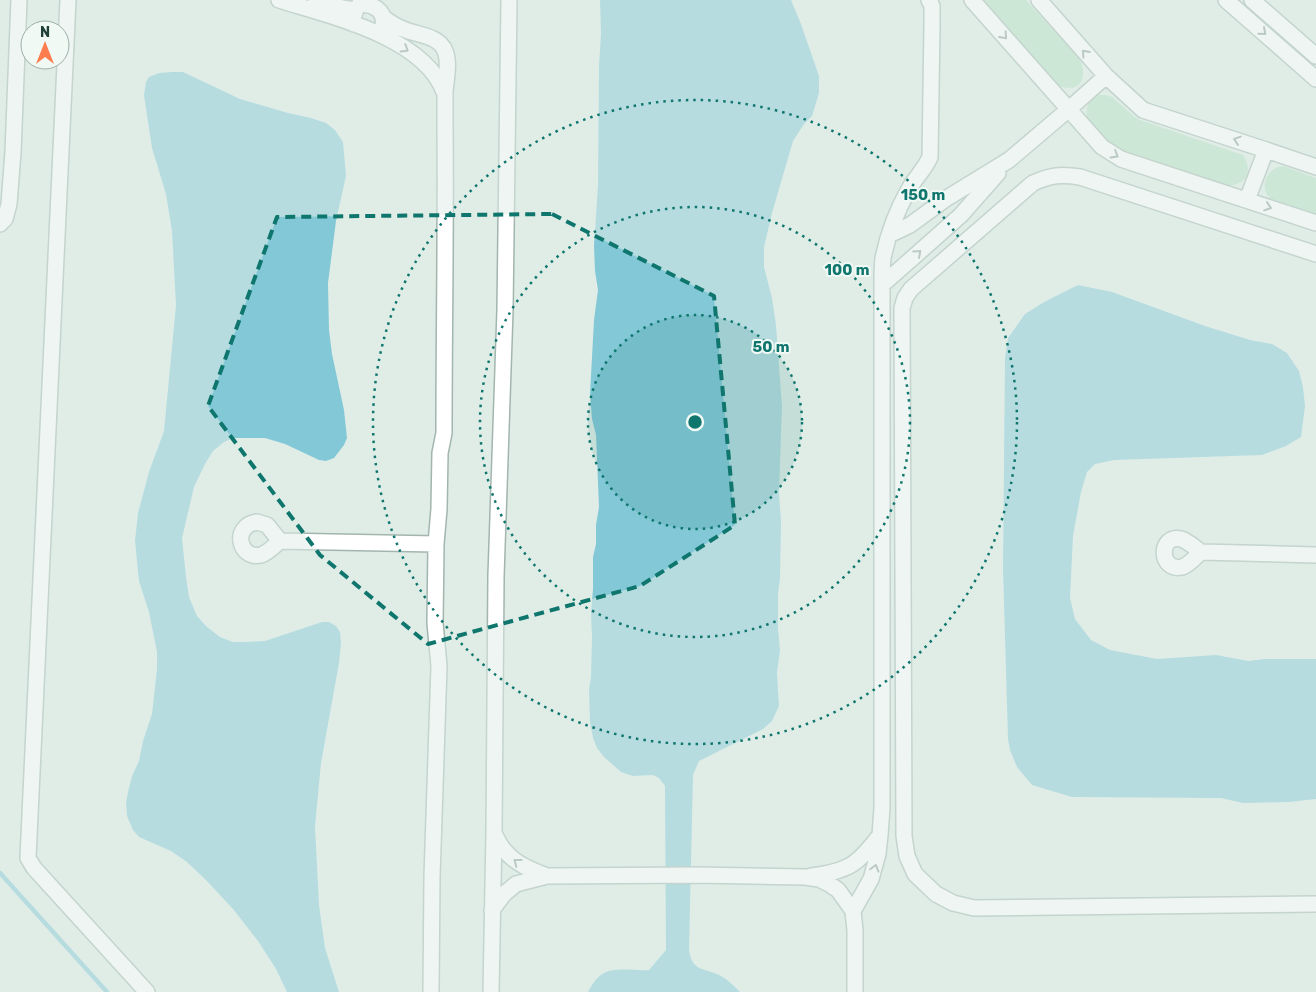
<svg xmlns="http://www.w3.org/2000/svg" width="1316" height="992" font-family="Rubik,sans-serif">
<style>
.green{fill:#b7e0c3}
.water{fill:#83c8d7}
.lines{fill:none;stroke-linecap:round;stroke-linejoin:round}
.stream{stroke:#83c8d7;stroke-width:4.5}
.street-casing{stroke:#a2b5af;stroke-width:18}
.street{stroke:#fff;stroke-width:15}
.oneway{stroke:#8f9f9b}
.marked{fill:none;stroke:#0f766e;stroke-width:4;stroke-dasharray:10 6;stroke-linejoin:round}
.ring{fill:none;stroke:#0f766e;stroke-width:2.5;stroke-dasharray:2.5 5}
.centre{fill:#0f766e;stroke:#f1f9f5;stroke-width:2.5}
.ring-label{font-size:15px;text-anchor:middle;font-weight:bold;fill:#0f766e;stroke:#f1f9f5;stroke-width:4;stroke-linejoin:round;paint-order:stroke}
</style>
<rect width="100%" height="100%" fill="#e0ede7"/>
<path class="green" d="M 982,0 L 1026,0 L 1079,58 C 1090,78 1079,95 1057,85 Z
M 1097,95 L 1106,95 L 1112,97 L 1129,112 L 1136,118 L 1143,121 L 1243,155 C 1255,173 1244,188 1223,185 L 1116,149 L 1109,145 L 1088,121 C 1084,111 1088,101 1097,95 Z
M 1283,166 L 1316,178 L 1316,215 C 1306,212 1278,205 1272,200 C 1265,195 1263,187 1266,179 C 1269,171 1275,167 1283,166 Z"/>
<path class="water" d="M 600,0 L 791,0 L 801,24 L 819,76 L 819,93 L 812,116 L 804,124 L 793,141 L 772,213 L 764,247 L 764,267 L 772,298 L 776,325 L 782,406 L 779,493 L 781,521 L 780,578 L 778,594 L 778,628 L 780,650 L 777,673 L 779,706 L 772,721 L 763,729 L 699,761 L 693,775 L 689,949 C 692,973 704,967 721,976 C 728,980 734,986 740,992 L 588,992 C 592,985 596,977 604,973 C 615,967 636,971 649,970 L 666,950 L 665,786 L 659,778 L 653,775 L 633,776 L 621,772 L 604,757 L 597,748 L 593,738 L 590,722 L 589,689 L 591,677 L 592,637 L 591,613 L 593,589 L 593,557 L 596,544 L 596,525 L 599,507 L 596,435 L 592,419 L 590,394 L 594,320 L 598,290 L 595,271 L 594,246 L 598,185 L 599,66 L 601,33 Z
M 172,72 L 183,72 L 240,99 L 288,113 L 311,118 L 326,123 L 335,130 L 343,142 L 346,176 L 336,221 L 328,283 L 329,330 L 332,354 L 344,410 L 347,438 L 344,445 L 334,458 L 326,461 L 319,460 L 285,444 L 265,438 L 233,438 L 224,442 L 213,451 L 205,464 L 194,487 L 182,538 L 186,577 L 189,597 L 197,616 L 207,627 L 220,637 L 233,642 L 247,642 L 265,641 L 322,622 L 329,622 L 336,626 L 340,632 L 341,643 L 339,663 L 321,763 L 315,826 L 319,905 L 325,948 L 339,992 L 287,992 L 276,969 L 258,941 L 233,909 L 206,880 L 187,862 L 171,851 L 139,837 L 133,830 L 127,816 L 126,803 L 128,792 L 132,776 L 139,761 L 143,741 L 152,714 L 157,669 L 157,652 L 149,612 L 139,581 L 135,541 L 138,513 L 149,472 L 164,431 L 176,305 L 172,231 L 166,194 L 152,148 L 144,95 L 146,82 L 149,77 L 159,73 Z
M 1078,285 L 1112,292 L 1205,326 L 1250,340 L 1272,344 L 1287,353 L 1299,371 L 1303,387 L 1305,406 L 1301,437 L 1286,446 L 1262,455 L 1114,460 L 1095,464 L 1087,472 L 1081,492 L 1073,536 L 1070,598 L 1075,619 L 1091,640 L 1110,650 L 1157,659 L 1216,655 L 1248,661 L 1265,659 L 1316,659 L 1316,799 L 1289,802 L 1243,803 L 1221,798 L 1072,797 L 1032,785 L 1017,767 L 1010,750 L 1008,739 L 1003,569 L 1005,358 L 1008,338 L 1025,314 L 1046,301 Z"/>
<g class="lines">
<path class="stream" d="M 0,873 L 107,992"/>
<g class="street-casing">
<path id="street" d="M 68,0 L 28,858 L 34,868 L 147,992
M 279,0 C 330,16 424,37 444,92
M 316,0 L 342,8 L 355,10
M 972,0 L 1102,147 L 1121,159 L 1316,223
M 1039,0 L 1106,76 L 1143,110 L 1266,150 L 1316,167
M 1226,0 L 1316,79
M 1252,0 L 1316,56
M 383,17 C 389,22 395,26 403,29 C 416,35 439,35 445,51 C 450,63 446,79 445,92 C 445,104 445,115 445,126 C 446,228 444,331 444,433 L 440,453 L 439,509 L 436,544 L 435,623 L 439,666 L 432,877 L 431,992
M 354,24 C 353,16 354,12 359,5 C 372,3 386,10 383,26
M 1247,200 L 1266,150
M 0,224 L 5,219 L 9,204 L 13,152 L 19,0
M 889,235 L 910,225 L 947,198 L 1009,160 L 1069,109 L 1106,76
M 1316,254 L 1080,177 C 1061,174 1051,175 1033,183 L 911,289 L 905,298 L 902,308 L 904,836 L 907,856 L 915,874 L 936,894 L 953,903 L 974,908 L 1316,904
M 882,285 L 961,215 L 998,173
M 257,522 L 267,525 L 280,541 C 274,546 268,553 261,555 C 239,560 231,526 257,522 Z
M 280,541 L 436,544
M 1201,552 C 1195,557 1189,565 1182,567 C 1159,572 1158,534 1181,539 C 1188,541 1195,548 1201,552 L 1316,555
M 880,835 L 882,808 L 882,285 C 882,276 882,267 883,258 C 888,234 897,210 909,189 C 915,178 925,169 930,157 L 932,25 L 932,6 L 929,0
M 547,876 L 697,875 L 805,877 L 819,879 L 829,884 L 838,890 L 853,911 L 855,930 L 855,992
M 811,876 C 849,871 857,865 880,835 L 878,854 L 871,879 L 853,911
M 492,910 L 504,894 L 516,884 L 547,876 C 531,870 516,864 505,851 C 500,846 497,839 494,833
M 491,992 L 494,832 L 496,576 L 505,310 L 509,0"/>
</g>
<use href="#street" class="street"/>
</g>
<defs><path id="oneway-chevron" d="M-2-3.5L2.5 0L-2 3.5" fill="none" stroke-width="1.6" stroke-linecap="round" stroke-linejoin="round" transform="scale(1.25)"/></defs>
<g class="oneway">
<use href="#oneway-chevron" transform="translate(1263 32) rotate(41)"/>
<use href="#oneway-chevron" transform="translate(1004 36) rotate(48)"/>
<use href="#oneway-chevron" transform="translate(405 49) rotate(32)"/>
<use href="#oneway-chevron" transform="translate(1085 53) rotate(-132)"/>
<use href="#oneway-chevron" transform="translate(1237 140) rotate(-162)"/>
<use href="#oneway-chevron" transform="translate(1115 155) rotate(31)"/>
<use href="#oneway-chevron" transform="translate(1268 207) rotate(18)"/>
<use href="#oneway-chevron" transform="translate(918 253) rotate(-42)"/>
<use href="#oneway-chevron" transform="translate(517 862) rotate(-142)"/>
<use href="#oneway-chevron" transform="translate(875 868) rotate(-74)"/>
</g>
<path d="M0 0H1316V992H0ZM 552,214 L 714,296 L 735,525 L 640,586 L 428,644 L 320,555 L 208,406 L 277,217 Z" fill="#e0ede7" fill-opacity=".55" fill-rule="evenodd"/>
<path class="marked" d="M 552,214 L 714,296 L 735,525 L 640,586 L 428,644 L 320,555 L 208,406 L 277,217 Z"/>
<circle cx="695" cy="422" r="107" fill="#0f766e" fill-opacity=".12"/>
<g class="ring">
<circle cx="695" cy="422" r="107"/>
<circle cx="695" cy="422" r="215"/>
<circle cx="695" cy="422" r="322"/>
</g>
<circle cx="695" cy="422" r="8" class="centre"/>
<g class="ring-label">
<text x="923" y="200">150 m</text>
<text x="847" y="275">100 m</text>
<text x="771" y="352">50 m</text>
</g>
<g transform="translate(45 45)"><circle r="24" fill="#f1f9f5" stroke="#9dafa9"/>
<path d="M0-4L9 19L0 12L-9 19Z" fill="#fe7c4d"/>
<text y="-8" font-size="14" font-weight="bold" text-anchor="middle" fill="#1f3f37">N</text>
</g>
</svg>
